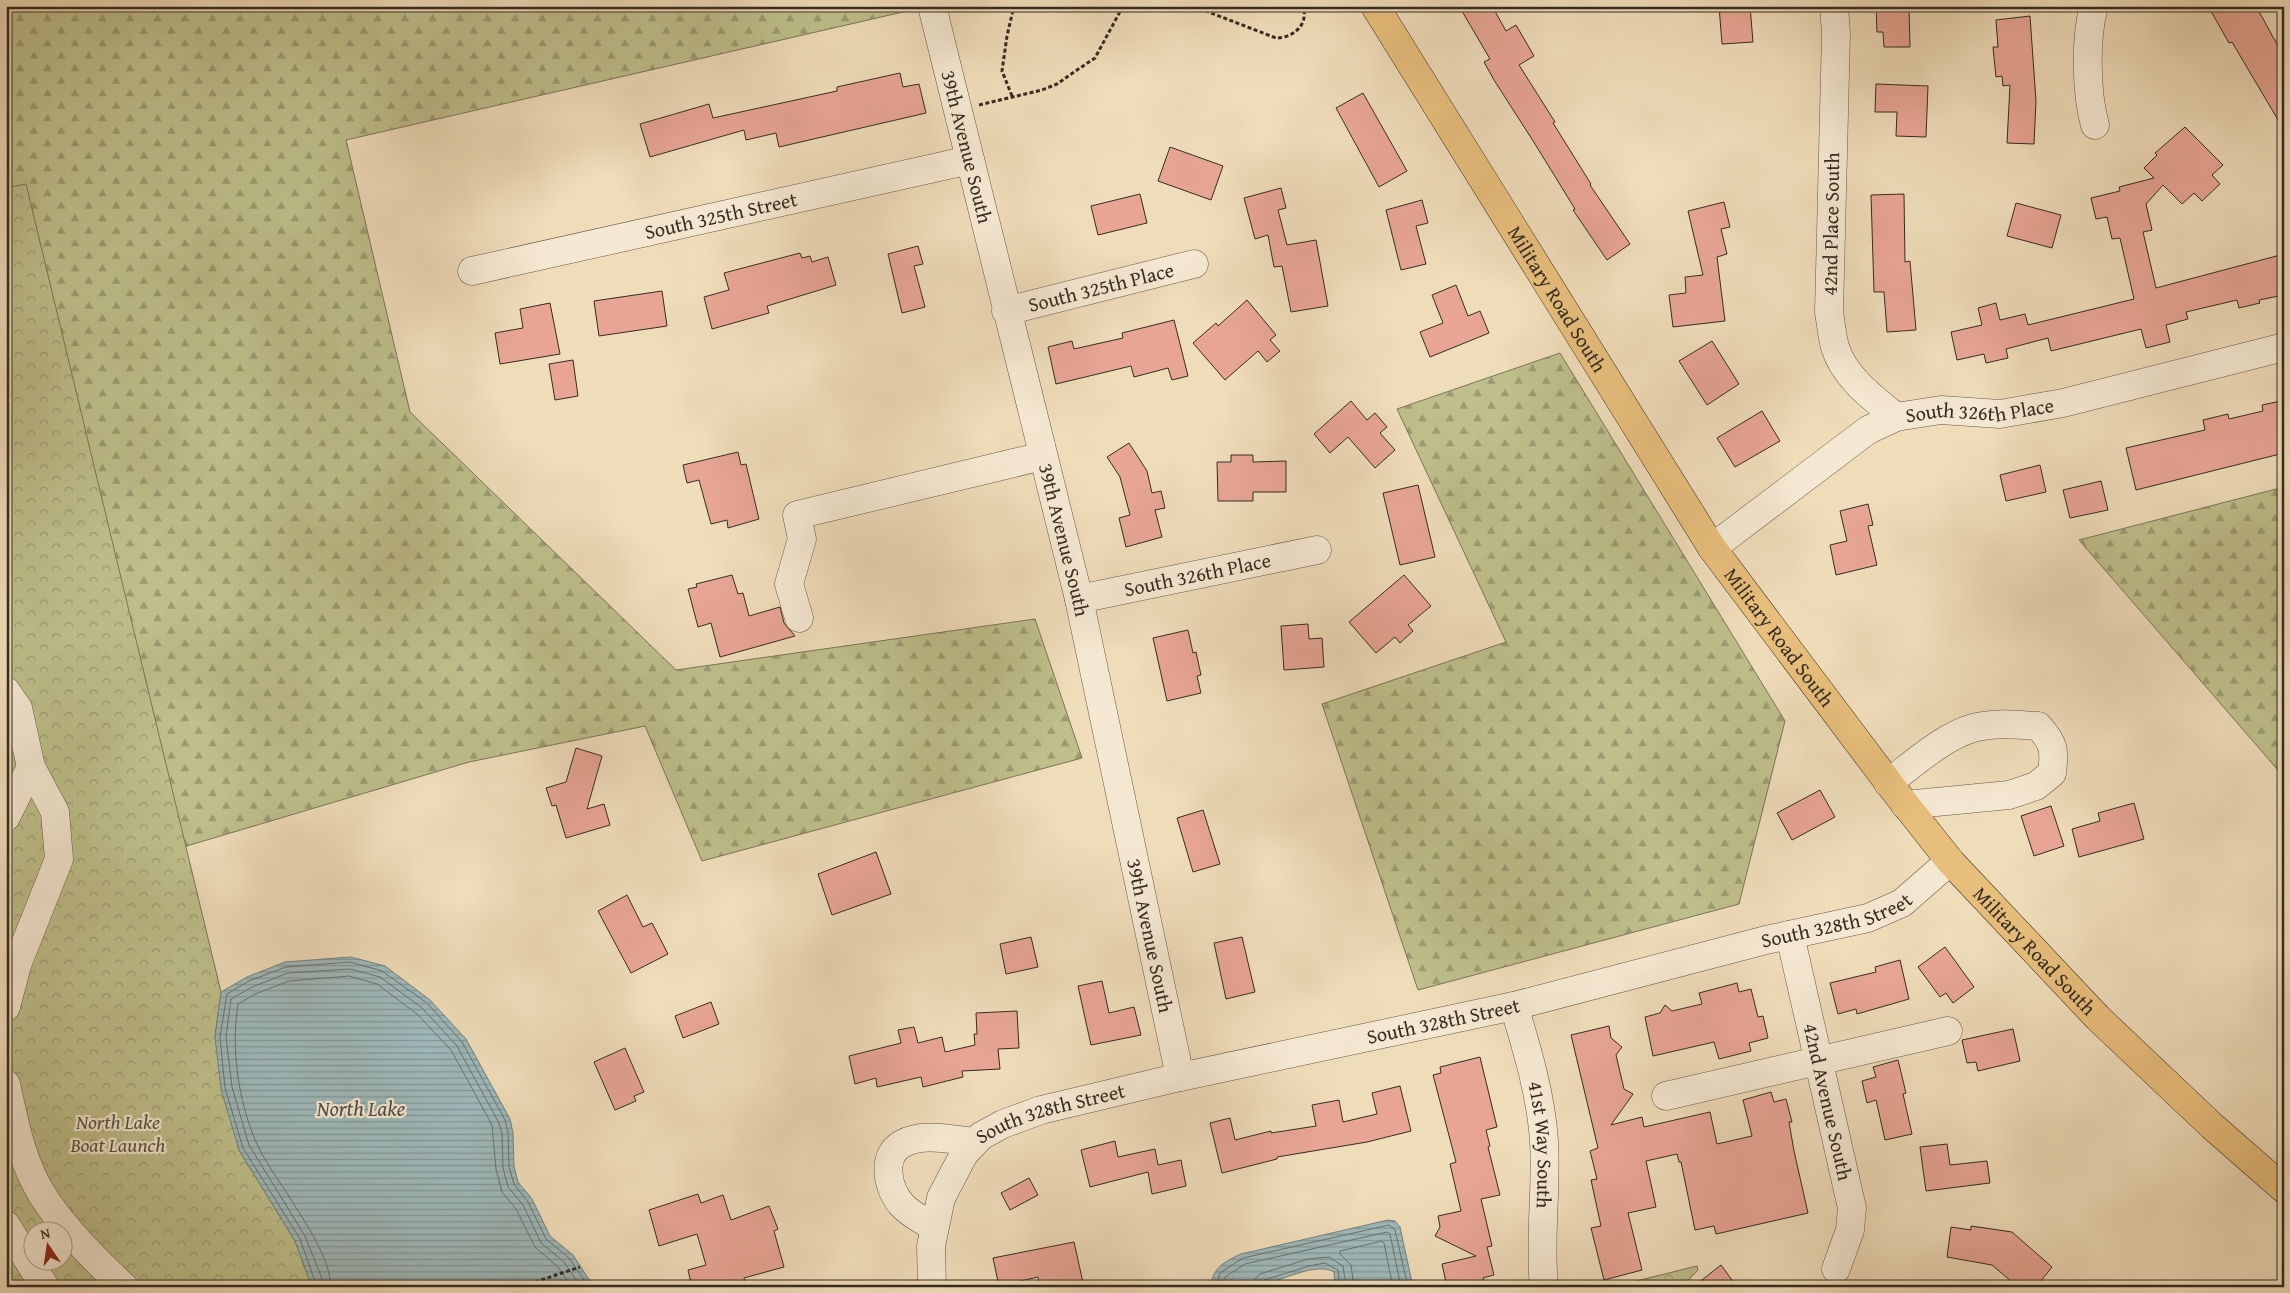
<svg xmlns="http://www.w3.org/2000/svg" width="2290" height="1293" font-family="'Gentium Book Plus',serif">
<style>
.forest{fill:url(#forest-firs);stroke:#797657}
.park{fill:url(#park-crowns);stroke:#797657;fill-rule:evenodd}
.water{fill:url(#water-rules);stroke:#74817e}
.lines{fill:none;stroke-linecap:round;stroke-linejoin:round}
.shore{stroke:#6a726e;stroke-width:1}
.building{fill:#e8a594;stroke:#342c23}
.minor-casing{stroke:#635848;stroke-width:29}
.major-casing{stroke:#342c23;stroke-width:29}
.path{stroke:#342c23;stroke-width:3;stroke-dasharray:4 2.5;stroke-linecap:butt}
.minor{stroke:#f5e8d2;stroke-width:28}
.major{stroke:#e8be7c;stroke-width:28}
.labels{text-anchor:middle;stroke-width:4.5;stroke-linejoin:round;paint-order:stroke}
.street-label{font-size:20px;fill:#342c23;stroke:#f5e8d2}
.park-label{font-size:20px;font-style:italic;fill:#56513d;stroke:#f5e8d2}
.water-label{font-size:21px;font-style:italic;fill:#4f4f49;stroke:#f5e8d2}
</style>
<defs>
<pattern id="forest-firs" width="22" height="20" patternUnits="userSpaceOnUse" patternTransform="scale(1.25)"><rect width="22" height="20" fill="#bebf8b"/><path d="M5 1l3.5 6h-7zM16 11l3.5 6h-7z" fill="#9b9b71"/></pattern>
<pattern id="park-crowns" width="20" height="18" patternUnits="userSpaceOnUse" patternTransform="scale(1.25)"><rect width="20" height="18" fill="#bebf8b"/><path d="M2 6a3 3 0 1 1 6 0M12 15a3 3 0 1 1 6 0" fill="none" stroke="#9b9b71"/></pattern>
<pattern id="water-rules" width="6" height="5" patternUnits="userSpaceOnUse" patternTransform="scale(1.25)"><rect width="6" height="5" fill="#9fb9ba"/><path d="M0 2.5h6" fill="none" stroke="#829797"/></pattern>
</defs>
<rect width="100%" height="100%" fill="#efdcb9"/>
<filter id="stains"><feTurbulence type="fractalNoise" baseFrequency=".004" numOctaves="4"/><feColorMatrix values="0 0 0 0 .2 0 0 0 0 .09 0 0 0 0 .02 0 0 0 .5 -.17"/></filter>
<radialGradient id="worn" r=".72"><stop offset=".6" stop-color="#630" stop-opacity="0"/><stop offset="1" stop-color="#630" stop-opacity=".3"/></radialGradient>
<path class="forest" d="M 6,6 L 929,6 L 346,140 L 410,412 L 676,670 L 1035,619 L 1082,758 L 702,861 L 645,726 L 469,762 L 133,862 L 6,1010 Z
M 1560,353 L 1785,721 L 1739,904 L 1418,990 L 1322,704 L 1506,642 L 1397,409 Z
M 2284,487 L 2284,777 L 2079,540 Z"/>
<path class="park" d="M 26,184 L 221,992 L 215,1037 L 239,1150 L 295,1241 L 312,1287 L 6,1287 L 6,188 ZM 32,1230 L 62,1230 L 62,1260 L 32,1260 Z
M 1697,1266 L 1698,1270 L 1682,1287 L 1612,1287 Z"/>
<path class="water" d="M 351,957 L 385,966 L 430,1000 L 466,1039 L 510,1119 L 513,1133 L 514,1166 L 518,1182 L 532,1199 L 550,1236 L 573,1255 L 594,1287 L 312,1287 L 295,1241 L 239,1150 L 221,1089 L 215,1037 L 221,992 L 247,977 L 285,962 Z
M 1388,1220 L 1395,1221 L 1400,1227 L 1413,1287 L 1335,1287 L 1334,1272 C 1316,1261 1279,1282 1259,1286 C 1245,1289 1227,1287 1212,1287 L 1211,1285 C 1213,1267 1226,1261 1241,1254 Z"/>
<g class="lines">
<path class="shore" d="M 317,1287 L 300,1239 L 243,1148 L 225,1088 L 220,1037 L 227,994 L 249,981 L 286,967 L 350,962 L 382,971 L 427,1003 L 462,1042 L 505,1120 L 508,1133 L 509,1167 L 514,1184 L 528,1202 L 546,1239 L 569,1258 L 589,1287
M 323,1287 L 321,1276 L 305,1236 L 249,1145 L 232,1087 L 226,1037 L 231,999 L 252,987 L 288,973 L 350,969 L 380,977 L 422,1008 L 457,1046 L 499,1123 L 502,1134 L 503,1168 L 508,1187 L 523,1205 L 541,1243 L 564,1262 L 581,1287
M 331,1287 C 330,1258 306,1224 292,1201 C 280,1182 265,1162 256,1142 C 238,1100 231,1049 238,1004 L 255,994 L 289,981 L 349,976 L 377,984 L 417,1014 L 451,1050 L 492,1125 L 496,1169 L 502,1192 L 516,1209 L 535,1247 L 558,1267 L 572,1287
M 1216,1287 L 1220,1273 L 1243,1258 L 1389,1225 L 1395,1230 L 1408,1287
M 1222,1287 L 1225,1277 L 1245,1264 L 1387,1232 L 1390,1234 L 1401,1287
M 1253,1287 L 1255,1279 L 1260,1274 L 1308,1259 L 1329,1257 L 1343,1266 L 1346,1287
M 1260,1287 L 1264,1280 L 1309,1266 L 1325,1263 L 1338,1270 L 1340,1287
M 1354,1287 L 1351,1265 L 1340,1254 L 1340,1251 L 1382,1241 L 1384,1243 L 1393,1287"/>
</g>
<path class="building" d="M 1459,6 L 1492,6 L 1506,31 L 1516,25 L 1534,56 L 1519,65 L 1555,122 L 1553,123 L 1591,184 L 1590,185 L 1630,244 L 1607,260 L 1573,210 L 1575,209 L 1535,144 L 1494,80 L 1484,62 L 1490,59 Z
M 1719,6 L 1750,6 L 1753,42 L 1722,44 Z
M 1876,6 L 1909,6 L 1910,47 L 1884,47 L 1883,32 L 1877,32 Z
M 2208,6 L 2256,6 L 2284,57 L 2284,130 L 2232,42 L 2229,43 Z
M 2030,16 L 2036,101 L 2034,144 L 2007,143 L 2010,85 L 2003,86 L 2002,76 L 1996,77 L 1993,47 L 1998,47 L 1996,20 Z
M 900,73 L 903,87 L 919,84 L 926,113 L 779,147 L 776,133 L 746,140 L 744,130 L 650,157 L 640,124 L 709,104 L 713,118 L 837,91 L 837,87 Z
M 1876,84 L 1928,86 L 1926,137 L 1896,136 L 1897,112 L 1875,112 Z
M 1363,93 L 1407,171 L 1379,187 L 1336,108 Z
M 2185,127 L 2223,165 L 2212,175 L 2220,184 L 2202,201 L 2194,193 L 2182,204 L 2163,185 L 2146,204 L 2152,230 L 2143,232 L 2156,288 L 2284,254 L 2284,295 L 2259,300 L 2260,303 L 2239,308 L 2237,300 L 2186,312 L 2188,319 L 2166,325 L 2170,342 L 2146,348 L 2141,329 L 2051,351 L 2048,338 L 2006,349 L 2008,358 L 1986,363 L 1984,354 L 1957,360 L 1951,332 L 1982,325 L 1978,308 L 1996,303 L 2000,320 L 2025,314 L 2028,325 L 2134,299 L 2120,238 L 2112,239 L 2107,217 L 2096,219 L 2091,198 L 2120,191 L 2119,187 L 2154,178 L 2144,168 L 2157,155 L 2155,153 Z
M 1170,147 L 1223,166 L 1211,200 L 1158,181 Z
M 1281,188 L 1286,208 L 1278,210 L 1287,245 L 1316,240 L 1328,306 L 1291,312 L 1282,266 L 1274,267 L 1268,235 L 1255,239 L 1244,198 Z
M 1140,194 L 1147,223 L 1098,235 L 1091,206 Z
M 1904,194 L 1905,262 L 1910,261 L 1916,330 L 1887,332 L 1884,292 L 1874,292 L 1871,195 Z
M 1422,200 L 1428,223 L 1416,226 L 1426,264 L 1401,270 L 1386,210 Z
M 1724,202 L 1730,227 L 1721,229 L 1727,254 L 1717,257 L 1725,321 L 1673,327 L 1669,295 L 1686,293 L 1685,277 L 1703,275 L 1688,211 Z
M 2016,203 L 2061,215 L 2052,248 L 2007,236 Z
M 918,246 L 923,264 L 914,266 L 925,307 L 902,313 L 888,254 Z
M 800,253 L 802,258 L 810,256 L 812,262 L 828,257 L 836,285 L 767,306 L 769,313 L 712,329 L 704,297 L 729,290 L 724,273 Z
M 1456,285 L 1468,316 L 1480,311 L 1489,333 L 1430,357 L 1420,332 L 1443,323 L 1432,295 Z
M 662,291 L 667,326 L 599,336 L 594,301 Z
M 1247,300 L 1276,335 L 1270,340 L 1280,351 L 1267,362 L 1258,351 L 1225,380 L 1193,343 L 1216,323 L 1218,326 Z
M 550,303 L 560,354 L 500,364 L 495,333 L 523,328 L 520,309 Z
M 1174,320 L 1188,376 L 1172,380 L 1168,368 L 1134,377 L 1131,366 L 1056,384 L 1048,347 L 1072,341 L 1074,349 L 1123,338 L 1122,333 Z
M 1712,341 L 1739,384 L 1707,405 L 1679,361 Z
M 573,360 L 578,396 L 555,400 L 549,364 Z
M 1351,401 L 1367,420 L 1375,413 L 1387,427 L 1380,433 L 1395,450 L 1375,468 L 1348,437 L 1330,453 L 1314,434 Z
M 2281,401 L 2284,412 L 2284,453 L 2136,490 L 2126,448 L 2205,430 L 2203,420 L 2228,414 L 2229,419 L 2263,411 L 2262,405 Z
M 1762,411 L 1780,441 L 1735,467 L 1717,438 Z
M 1129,443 L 1147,471 L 1152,493 L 1161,491 L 1165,508 L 1155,510 L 1162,537 L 1126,547 L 1119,518 L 1130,515 L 1120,477 L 1107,457 Z
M 738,452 L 741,465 L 746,464 L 759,519 L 728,528 L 727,520 L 711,524 L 699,480 L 687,483 L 683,465 Z
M 1231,455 L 1253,455 L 1253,462 L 1286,461 L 1286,492 L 1253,492 L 1253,501 L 1218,501 L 1217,462 L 1231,462 Z
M 2040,465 L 2046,492 L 2006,501 L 2000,475 Z
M 2101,481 L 2108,510 L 2070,518 L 2063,490 Z
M 1418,485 L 1435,557 L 1400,565 L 1383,493 Z
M 1868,504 L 1873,525 L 1868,526 L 1877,565 L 1836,575 L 1830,545 L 1847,541 L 1840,511 Z
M 732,575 L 738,594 L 743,593 L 749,616 L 780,607 L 784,623 L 795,636 L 720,657 L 711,623 L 698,627 L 688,589 L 697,587 L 696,584 Z
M 1404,575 L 1431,606 L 1408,625 L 1413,631 L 1400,643 L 1395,637 L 1376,653 L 1349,622 Z
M 1308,624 L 1309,639 L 1322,638 L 1324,667 L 1284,670 L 1281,626 Z
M 1188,630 L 1193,653 L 1196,652 L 1201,675 L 1197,676 L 1201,693 L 1167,701 L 1153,638 Z
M 576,748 L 602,756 L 587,809 L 604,804 L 610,825 L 566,838 L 556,805 L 552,806 L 546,788 L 566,782 Z
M 1820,790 L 1835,817 L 1792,840 L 1777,813 Z
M 2134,803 L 2144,839 L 2079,857 L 2072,829 L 2100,821 L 2098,813 Z
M 2051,806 L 2064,846 L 2034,856 L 2021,816 Z
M 1203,810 L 1220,864 L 1193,872 L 1177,818 Z
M 876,852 L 891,894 L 832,915 L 818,874 Z
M 627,895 L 643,927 L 652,923 L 668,954 L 631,973 L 598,911 Z
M 1031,937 L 1038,967 L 1006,974 L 1000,944 Z
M 1242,937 L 1255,992 L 1226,999 L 1214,943 Z
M 1945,947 L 1974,987 L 1953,1003 L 1946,993 L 1940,997 L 1918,967 Z
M 1900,960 L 1909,999 L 1857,1014 L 1856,1009 L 1838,1014 L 1830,983 L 1876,972 L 1875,967 Z
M 1102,981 L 1109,1013 L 1134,1007 L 1141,1035 L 1091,1045 L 1078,986 Z
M 1737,983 L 1739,992 L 1751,989 L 1758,1017 L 1763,1016 L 1768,1038 L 1749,1043 L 1751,1051 L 1719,1059 L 1714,1042 L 1653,1056 L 1645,1017 L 1660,1013 L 1665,1005 L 1672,1011 L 1702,1004 L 1699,993 Z
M 711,1002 L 719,1024 L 683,1038 L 675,1016 Z
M 1017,1011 L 1019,1048 L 998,1049 L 1000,1069 L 962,1071 L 963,1077 L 923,1087 L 921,1077 L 877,1087 L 876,1078 L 855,1084 L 849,1056 L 901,1043 L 898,1030 L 914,1027 L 918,1043 L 942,1037 L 945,1052 L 975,1045 L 974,1034 L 977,1034 L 976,1013 Z
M 1609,1026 L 1611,1038 L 1622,1047 L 1616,1055 L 1624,1089 L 1633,1094 L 1611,1125 L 1642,1117 L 1644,1127 L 1710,1112 L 1717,1144 L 1752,1136 L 1743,1100 L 1771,1092 L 1774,1102 L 1786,1099 L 1792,1122 L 1789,1122 L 1794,1151 L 1808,1213 L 1716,1234 L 1714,1226 L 1695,1230 L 1681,1162 L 1679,1162 L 1677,1154 L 1646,1161 L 1656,1207 L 1628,1213 L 1642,1270 L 1604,1280 L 1591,1228 L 1601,1226 L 1591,1180 L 1597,1179 L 1590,1151 L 1598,1148 L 1571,1035 Z
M 2013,1029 L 2020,1061 L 1978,1071 L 1976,1062 L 1967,1063 L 1962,1040 Z
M 625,1048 L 644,1092 L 634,1096 L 636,1101 L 615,1110 L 594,1062 Z
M 1480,1057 L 1497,1127 L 1486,1130 L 1490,1146 L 1488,1147 L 1500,1195 L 1481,1199 L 1492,1246 L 1487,1247 L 1494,1275 L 1483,1278 L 1485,1287 L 1447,1287 L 1442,1264 L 1476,1256 L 1435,1236 L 1440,1227 L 1438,1216 L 1461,1211 L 1450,1164 L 1456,1162 L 1433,1075 L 1441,1073 L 1440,1067 Z
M 1898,1060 L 1906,1093 L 1903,1094 L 1912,1134 L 1885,1140 L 1876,1100 L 1867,1103 L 1862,1081 L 1876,1077 L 1873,1067 Z
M 1400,1086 L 1411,1131 L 1367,1142 L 1277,1157 L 1277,1159 L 1222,1173 L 1210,1123 L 1230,1118 L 1235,1140 L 1271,1131 L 1271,1133 L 1316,1126 L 1312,1105 L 1339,1100 L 1343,1122 L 1377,1114 L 1372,1093 Z
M 1115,1141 L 1118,1157 L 1155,1149 L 1158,1165 L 1181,1160 L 1186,1186 L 1152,1194 L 1148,1172 L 1090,1187 L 1081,1150 Z
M 1947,1144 L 1950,1165 L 1987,1161 L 1990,1183 L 1926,1191 L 1920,1147 Z
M 1029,1178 L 1038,1195 L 1010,1210 L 1001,1193 Z
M 698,1194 L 701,1203 L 723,1195 L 731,1220 L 769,1206 L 778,1229 L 774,1231 L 784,1267 L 744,1278 L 745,1283 L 729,1287 L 692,1287 L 688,1270 L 706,1265 L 697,1234 L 659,1246 L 649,1210 Z
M 1971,1226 L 2012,1232 L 2052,1267 L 2036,1287 L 2018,1287 L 1992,1265 L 1947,1257 L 1951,1227 L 1971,1230 Z
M 1074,1242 L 1084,1287 L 1040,1287 L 1038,1277 L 999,1286 L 993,1258 Z
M 1721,1265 L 1737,1287 L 1693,1287 Z"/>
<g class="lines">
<g class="minor-casing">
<g id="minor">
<path id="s1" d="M 932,6 L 1079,599 L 1180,1077"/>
<path d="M 1834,6 L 1836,34 L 1829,312 C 1831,324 1832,336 1835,347 C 1844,377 1873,398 1896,417"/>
<path d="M 2094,6 C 2085,38 2086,93 2095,125"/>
<path id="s2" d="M 472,271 L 970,160"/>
<path id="s3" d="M 1006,311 L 1194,264"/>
<path id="s4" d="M 1712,548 L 1868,430 L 1896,417 L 1941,410 L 2000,414 L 2063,403 L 2284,347"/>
<path id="s5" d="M 1079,599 L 1317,550"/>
<path d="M 799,618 L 789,584 L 802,539 L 797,515 L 1043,456"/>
<path d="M 6,691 L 18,708 L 31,767 L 55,812 L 59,859 L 17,965 L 6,1007"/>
<path d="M 1888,783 C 1912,765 1944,736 1973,728 C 1994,722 2017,725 2038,726 C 2054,743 2055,750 2052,773 L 2036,786 L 2009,795 L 1905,805"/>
<path d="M 6,817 L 31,767"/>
<path id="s6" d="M 1790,935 L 1852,1208 L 1850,1230 L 1836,1269"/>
<path id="s7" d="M 1514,1006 C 1527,1049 1541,1095 1544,1141 C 1547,1190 1539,1238 1544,1287"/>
<path d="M 6,1084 C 14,1120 21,1159 40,1191 C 60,1225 95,1260 124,1287"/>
<path d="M 1666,1096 L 1948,1031"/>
<path d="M 6,1225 L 45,1287"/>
<path d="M 934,1227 C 924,1221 911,1215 902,1205 C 888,1190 880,1156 902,1144 C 922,1132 954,1140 975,1142"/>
<path id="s8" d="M 932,1287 L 931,1246 L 941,1198 L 964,1154 L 981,1136 L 1003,1124 L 1041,1110 L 1180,1077 L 1514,1006 L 1766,940 L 1868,918 L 1902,903 L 1950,861"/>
</g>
</g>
<g class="major-casing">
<g id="major">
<path id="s9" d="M 1375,6 L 1712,548 L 1894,790 L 1950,861 L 2098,1018 L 2212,1126 L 2284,1189"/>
</g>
</g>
<path class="path" d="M 1193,6 L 1276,38 C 1293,38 1309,25 1303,6
M 1012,96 L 1002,71 L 1007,36 L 1014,6
M 979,105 L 1042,90 L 1057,84 L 1074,72 L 1095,58 L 1123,6
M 529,1284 L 580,1267"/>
<use href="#minor" class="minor"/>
<use href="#major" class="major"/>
</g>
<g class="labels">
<g class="street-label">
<text dy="7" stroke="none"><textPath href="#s1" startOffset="145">39th Avenue South</textPath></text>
<text dy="7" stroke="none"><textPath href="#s2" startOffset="255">South 325th Street</textPath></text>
<text transform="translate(1831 224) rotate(-89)" y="7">42nd Place South</text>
<text dy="7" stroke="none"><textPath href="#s3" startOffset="98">South 325th Place</textPath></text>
<text dy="7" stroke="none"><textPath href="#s9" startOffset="345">Military Road South</textPath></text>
<text dy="7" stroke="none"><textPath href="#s4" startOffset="311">South 326th Place</textPath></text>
<text dy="7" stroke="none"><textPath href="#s1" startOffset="550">39th Avenue South</textPath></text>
<text dy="7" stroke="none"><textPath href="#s5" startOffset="121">South 326th Place</textPath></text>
<text dy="7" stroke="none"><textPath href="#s9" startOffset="750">Military Road South</textPath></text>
<text dy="7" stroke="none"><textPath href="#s8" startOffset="1048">South 328th Street</textPath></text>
<text dy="7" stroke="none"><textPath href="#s1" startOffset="955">39th Avenue South</textPath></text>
<text dy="7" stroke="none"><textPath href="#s9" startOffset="1155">Military Road South</textPath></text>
<text dy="7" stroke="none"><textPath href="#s8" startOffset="642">South 328th Street</textPath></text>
<text dy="7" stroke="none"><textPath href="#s6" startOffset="171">42nd Avenue South</textPath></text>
<text dy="7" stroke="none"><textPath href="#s8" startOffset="238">South 328th Street</textPath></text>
<text dy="7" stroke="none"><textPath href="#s7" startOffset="142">41st Way South</textPath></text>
</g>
<g class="park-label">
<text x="118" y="1129">North Lake<tspan x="118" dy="23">Boat Launch</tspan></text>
</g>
<g class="water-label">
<text x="361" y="1116">North Lake</text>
</g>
</g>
<rect width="2290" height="1293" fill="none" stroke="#efdcb9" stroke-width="25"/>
<rect x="8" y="8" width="2275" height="1278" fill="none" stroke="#342c23" stroke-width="2.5"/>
<rect x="12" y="12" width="2265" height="1268" fill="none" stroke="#342c23"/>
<g transform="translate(48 1246) rotate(347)"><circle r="24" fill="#f5e8d2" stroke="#a89d8c"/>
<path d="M0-4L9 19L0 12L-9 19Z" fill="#8f2418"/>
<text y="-8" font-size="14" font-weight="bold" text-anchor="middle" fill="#342c23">N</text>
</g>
<rect width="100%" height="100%" filter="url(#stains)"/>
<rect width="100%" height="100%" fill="url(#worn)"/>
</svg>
